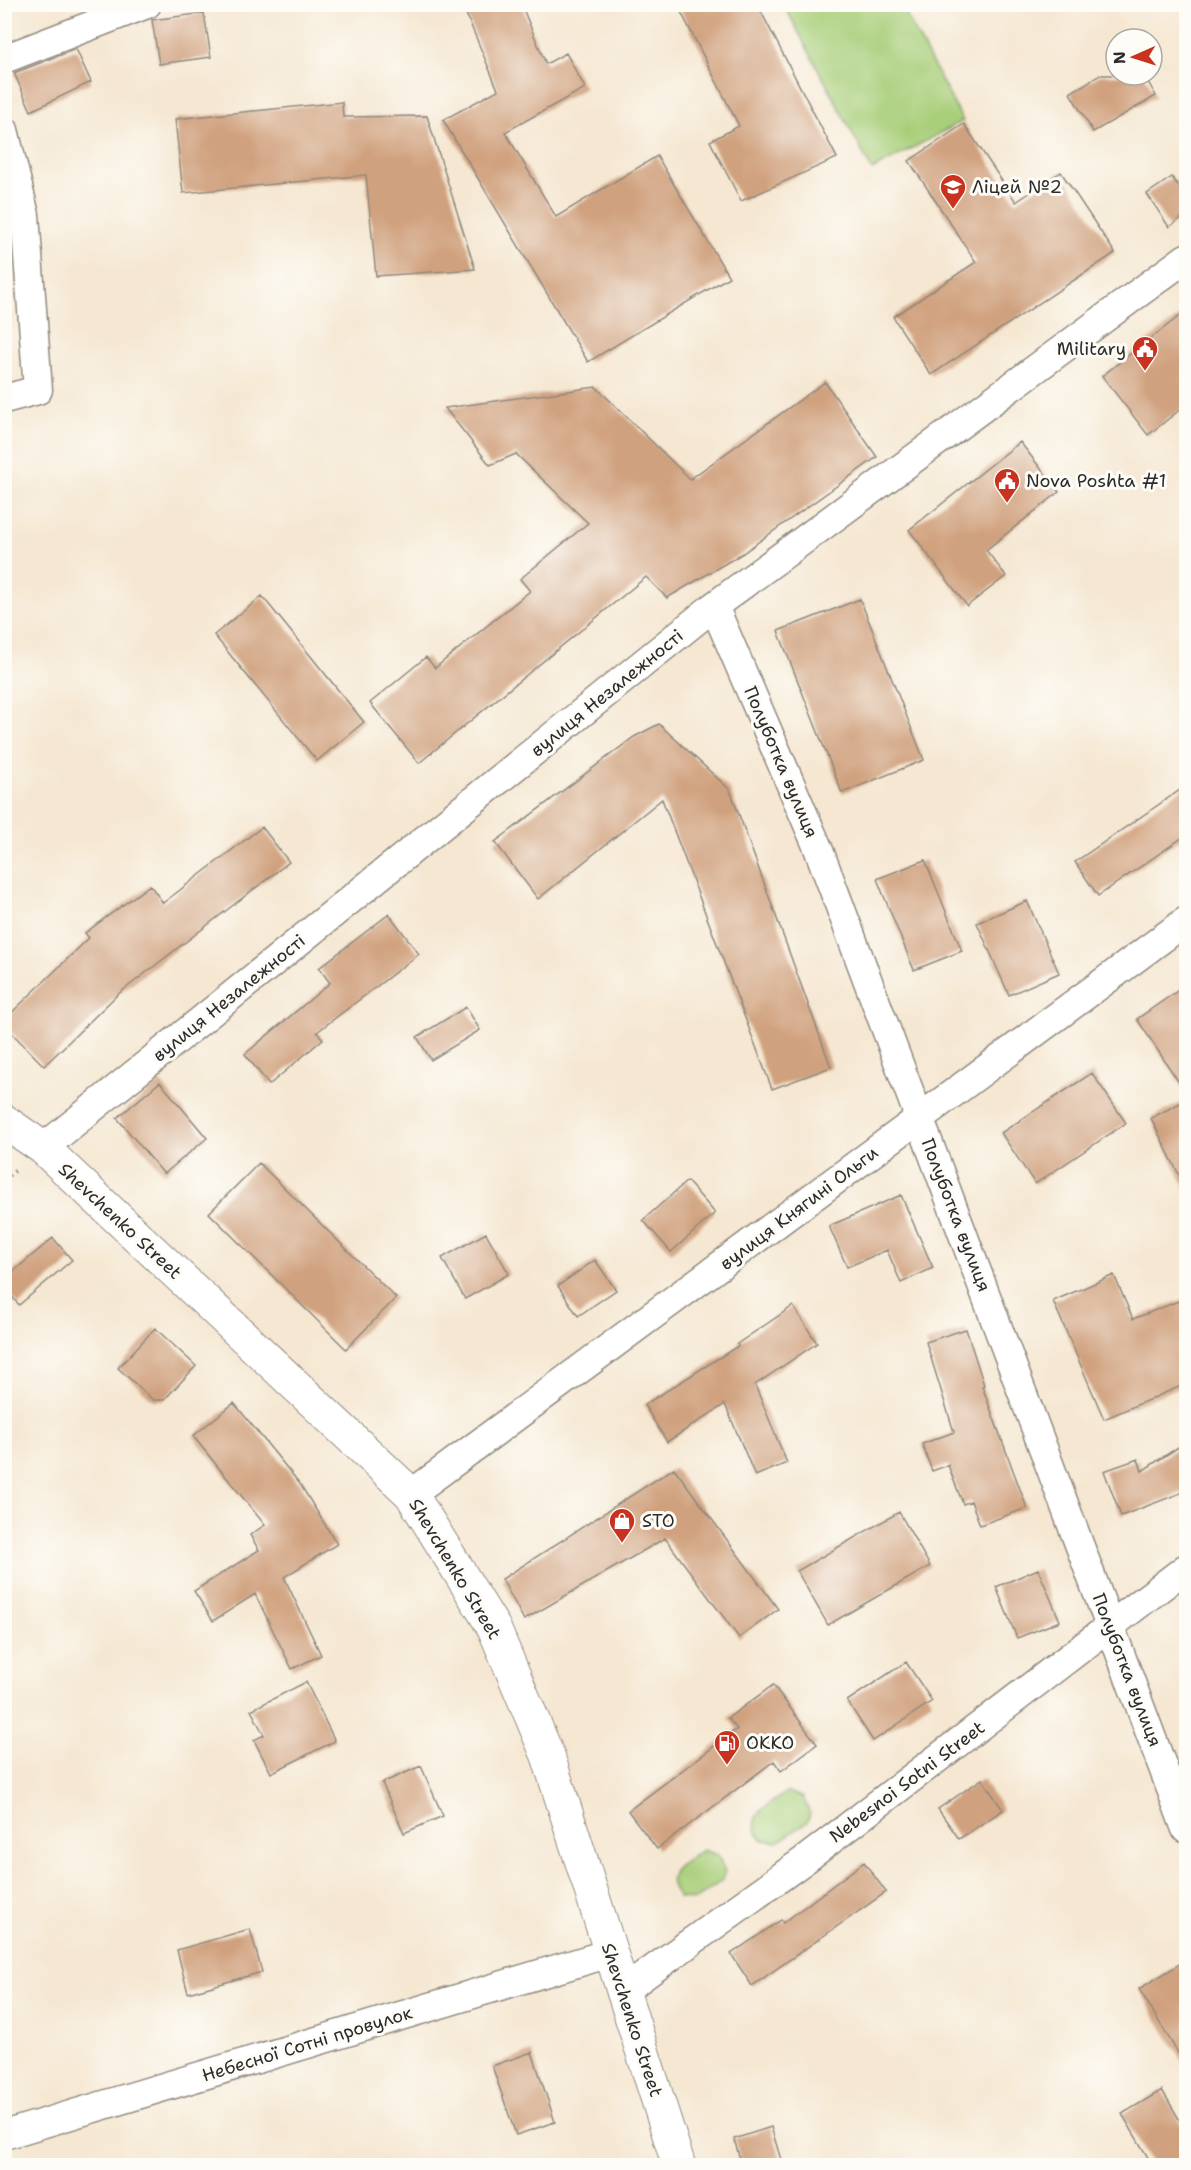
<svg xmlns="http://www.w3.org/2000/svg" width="1191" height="2170" font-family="'Shantell Sans',sans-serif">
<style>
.green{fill:#a7ce78;stroke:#697c52;stroke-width:1.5}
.building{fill:#d0a17e}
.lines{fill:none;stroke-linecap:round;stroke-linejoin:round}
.street-casing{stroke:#90897e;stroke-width:31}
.secondary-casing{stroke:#90897e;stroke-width:35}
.path{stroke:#90897e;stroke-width:4;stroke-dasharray:1.5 4.5;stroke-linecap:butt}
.street{stroke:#fff;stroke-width:28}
.secondary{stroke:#fff;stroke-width:33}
.labels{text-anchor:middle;stroke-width:6;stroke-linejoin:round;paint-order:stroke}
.poi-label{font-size:18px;fill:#2b2b2b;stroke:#fdfcf7;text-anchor:start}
.street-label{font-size:18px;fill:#2b2b2b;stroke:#fdfcf7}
</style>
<rect width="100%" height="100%" fill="#fdfcf7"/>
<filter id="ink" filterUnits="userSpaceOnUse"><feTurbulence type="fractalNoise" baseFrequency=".0167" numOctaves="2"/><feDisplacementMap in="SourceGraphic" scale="12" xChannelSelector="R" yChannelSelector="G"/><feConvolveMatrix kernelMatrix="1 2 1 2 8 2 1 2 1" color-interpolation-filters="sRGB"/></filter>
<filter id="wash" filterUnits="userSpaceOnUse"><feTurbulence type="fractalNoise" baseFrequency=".008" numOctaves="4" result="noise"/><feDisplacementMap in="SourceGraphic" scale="24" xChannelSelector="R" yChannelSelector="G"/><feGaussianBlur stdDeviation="1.35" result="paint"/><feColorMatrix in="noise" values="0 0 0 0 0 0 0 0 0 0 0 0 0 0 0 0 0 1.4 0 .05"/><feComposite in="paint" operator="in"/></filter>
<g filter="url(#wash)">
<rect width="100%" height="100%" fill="#f5e7d1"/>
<path class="green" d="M 784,5 L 901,5 L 963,121 L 872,170 Z
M 787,1792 L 803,1797 L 810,1814 L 807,1822 L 778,1842 L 763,1840 C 741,1817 768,1805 787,1792 Z
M 703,1850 L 718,1855 L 725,1872 L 723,1880 L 694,1900 L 679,1898 C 659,1871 682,1864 703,1850 Z"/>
<g id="blocks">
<path class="building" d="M 462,4 L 521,4 L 546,64 L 566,53 L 585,88 L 505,132 L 556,217 L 657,156 L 729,277 L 588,362 L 443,120 L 498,90 Z
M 677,4 L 757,4 L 837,158 L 741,201 L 710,141 L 739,126 Z
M 204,13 L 211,57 L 159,64 L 152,20 Z
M 76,49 L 91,82 L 31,111 L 14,73 Z
M 1100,75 L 1144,75 L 1156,96 L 1093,132 L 1070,93 Z
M 342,102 L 343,117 L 427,116 L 475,269 L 376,276 L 366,175 L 183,193 L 175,119 Z
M 964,124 L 1016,202 L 1061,172 L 1115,253 L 931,375 L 893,317 L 976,262 L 909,161 Z
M 1172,177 L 1186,197 L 1186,215 L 1169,227 L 1147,194 Z
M 1186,311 L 1186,405 L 1148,435 L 1102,376 Z
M 825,382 L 877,457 L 743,553 L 667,598 L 646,577 L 419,763 L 370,703 L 426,657 L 435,668 L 530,591 L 520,579 L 588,523 L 516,454 L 490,465 L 445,408 L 596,387 L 690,479 Z
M 1020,442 L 1059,492 L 986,550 L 1006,576 L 967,606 L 909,530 Z
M 262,596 L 364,722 L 317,761 L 214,635 Z
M 860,599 L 924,760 L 842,793 L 778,631 Z
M 659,724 L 730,790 L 831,1067 L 772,1089 L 662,799 L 538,899 L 495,842 L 634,737 Z
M 1186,786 L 1186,835 L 1098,896 L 1075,862 Z
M 262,827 L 289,862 L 117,995 L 44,1066 L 4,1025 L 4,1020 L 89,938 L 85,933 L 150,885 L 163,903 Z
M 925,860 L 962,951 L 914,970 L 877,879 Z
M 1027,901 L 1059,973 L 1009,995 L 977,923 Z
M 389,914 L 419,954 L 317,1032 L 323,1039 L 269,1085 L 245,1054 L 330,983 L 319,968 Z
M 1186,985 L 1186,1093 L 1137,1019 Z
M 466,1007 L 480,1030 L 431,1060 L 417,1037 Z
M 1092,1073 L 1126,1123 L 1035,1184 L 1001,1133 Z
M 160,1082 L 207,1138 L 164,1174 L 117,1118 Z
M 1186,1100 L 1186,1189 L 1151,1118 Z
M 259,1163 L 396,1298 L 346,1349 L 209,1213 Z
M 687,1181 L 715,1213 L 671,1252 L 643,1220 Z
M 901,1195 L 933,1268 L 901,1283 L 887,1250 L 847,1267 L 829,1226 Z
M 486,1233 L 509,1274 L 465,1299 L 442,1258 Z
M 53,1238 L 72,1260 L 19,1305 L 4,1287 L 4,1279 Z
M 595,1260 L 616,1290 L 578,1316 L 558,1286 Z
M 1114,1275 L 1133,1319 L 1186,1298 L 1186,1384 L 1104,1419 L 1053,1301 Z
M 793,1306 L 817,1343 L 755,1385 L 787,1463 L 755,1476 L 725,1404 L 667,1442 L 644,1405 L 738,1346 L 737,1344 Z
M 155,1328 L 196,1366 L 164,1400 L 153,1400 L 118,1368 Z
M 966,1329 L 984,1385 L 982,1386 L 1027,1508 L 980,1525 L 971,1501 L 963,1504 L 948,1465 L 932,1471 L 922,1444 L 954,1432 L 926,1342 Z
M 234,1403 L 300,1484 L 337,1544 L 284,1577 L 321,1655 L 292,1669 L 255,1594 L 213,1621 L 194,1591 L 259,1550 L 250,1535 L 265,1525 L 193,1436 Z
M 1186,1442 L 1186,1491 L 1121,1516 L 1104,1471 L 1138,1459 L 1142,1471 Z
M 674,1468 L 778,1609 L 739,1638 L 665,1538 L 524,1620 L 502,1579 Z
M 899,1512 L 930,1566 L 828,1625 L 797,1571 Z
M 1038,1569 L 1060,1621 L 1017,1638 L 996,1587 Z
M 906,1662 L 932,1701 L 873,1741 L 847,1701 Z
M 306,1682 L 335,1741 L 271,1773 L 254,1740 L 264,1735 L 251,1710 Z
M 773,1685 L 817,1744 L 781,1771 L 774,1761 L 657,1849 L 628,1811 L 737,1729 L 728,1718 Z
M 421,1766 L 443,1816 L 404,1833 L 382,1783 Z
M 982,1779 L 1003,1810 L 959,1839 L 938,1809 Z
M 864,1862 L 886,1892 L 752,1986 L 731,1954 L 781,1920 L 783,1923 Z
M 250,1929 L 262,1972 L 188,1993 L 177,1950 Z
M 1186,1960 L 1186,2066 L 1139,1989 Z
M 532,2052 L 555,2122 L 516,2135 L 492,2066 Z
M 1162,2090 L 1186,2131 L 1186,2156 L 1171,2166 L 1153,2166 L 1122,2114 Z
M 771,2127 L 783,2166 L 742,2166 L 734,2139 Z"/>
</g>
</g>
<g filter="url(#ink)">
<use href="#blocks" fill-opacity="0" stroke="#90897e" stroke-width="1.5"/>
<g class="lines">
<g class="street-casing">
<path id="street" d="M 4,59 L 147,4
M 4,130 L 25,215 L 38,390 L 4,399
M 714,606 L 818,848 L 1186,1829
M 43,1148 L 714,606 L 1186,258
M 411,1494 L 1186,921
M 623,1991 L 806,1859 L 1186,1568
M 4,2135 L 610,1953"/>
</g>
<g class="secondary-casing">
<path id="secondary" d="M 4,1121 L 43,1148 L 411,1494 L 494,1628 L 548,1756 L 679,2166"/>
</g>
<path class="path" d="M 4,1179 L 16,1170"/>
<use href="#street" class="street"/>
<use href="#secondary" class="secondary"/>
</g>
</g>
<defs>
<g id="school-pin" transform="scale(1.35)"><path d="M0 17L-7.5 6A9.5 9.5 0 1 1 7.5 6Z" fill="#c8321e" stroke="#fdfcf7"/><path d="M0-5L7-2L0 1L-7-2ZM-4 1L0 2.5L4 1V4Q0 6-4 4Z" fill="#fff"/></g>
<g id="civic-pin" transform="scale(1.35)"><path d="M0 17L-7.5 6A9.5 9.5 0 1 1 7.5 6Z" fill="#c8321e" stroke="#fdfcf7"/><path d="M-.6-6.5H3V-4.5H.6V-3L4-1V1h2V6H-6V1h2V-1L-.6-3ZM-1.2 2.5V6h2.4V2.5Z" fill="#fff"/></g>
<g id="shop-pin" transform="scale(1.35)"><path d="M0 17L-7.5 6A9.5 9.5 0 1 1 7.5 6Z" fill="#c8321e" stroke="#fdfcf7"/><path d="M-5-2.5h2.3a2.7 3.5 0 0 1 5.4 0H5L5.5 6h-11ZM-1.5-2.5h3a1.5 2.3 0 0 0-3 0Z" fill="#fff"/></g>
<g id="fuel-pin" transform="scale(1.35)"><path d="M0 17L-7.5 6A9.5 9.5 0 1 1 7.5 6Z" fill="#c8321e" stroke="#fdfcf7"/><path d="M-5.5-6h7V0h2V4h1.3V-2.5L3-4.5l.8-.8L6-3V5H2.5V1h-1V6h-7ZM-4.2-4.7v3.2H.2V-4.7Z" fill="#fff"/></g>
</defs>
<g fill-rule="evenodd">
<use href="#school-pin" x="953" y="187"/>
<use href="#civic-pin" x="1145" y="349"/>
<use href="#civic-pin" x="1007" y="481"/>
<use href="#shop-pin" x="622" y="1521"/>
<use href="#fuel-pin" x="727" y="1743"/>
</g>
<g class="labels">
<g class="poi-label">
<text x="972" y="193">Ліцей №2</text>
<text x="1126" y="355" text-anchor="end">Military</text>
<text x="1026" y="487">Nova Poshta #1</text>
<text x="642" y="1527">STO</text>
<text x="746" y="1749">ОККО</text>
</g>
<g class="street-label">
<text transform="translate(607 693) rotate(-39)" y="6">вулиця Незалежності</text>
<text transform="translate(781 762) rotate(67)" y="6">Полуботка вулиця</text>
<text transform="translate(229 998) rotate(-39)" y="6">вулиця Незалежності</text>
<text transform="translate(799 1208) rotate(-37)" y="6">вулиця Княгині Ольги</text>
<text transform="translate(956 1215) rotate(69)" y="6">Полуботка вулиця</text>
<text transform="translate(120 1221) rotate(43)" y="6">Shevchenko Street</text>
<text transform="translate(455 1569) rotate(59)" y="6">Shevchenko Street</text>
<text transform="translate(1127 1670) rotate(69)" y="6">Полуботка вулиця</text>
<text transform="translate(907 1782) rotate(-37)" y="6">Nebesnoi Sotni Street</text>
<text transform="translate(632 2020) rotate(72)" y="6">Shevchenko Street</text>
<text transform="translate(307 2044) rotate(-17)" y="6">Небесної Сотні провулок</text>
</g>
</g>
<rect width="1191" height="2170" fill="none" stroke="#fdfcf7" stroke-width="24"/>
<g transform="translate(1134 57) rotate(267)"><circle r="28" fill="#fdfcf7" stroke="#a9a8a5" stroke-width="1.5"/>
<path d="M0-4.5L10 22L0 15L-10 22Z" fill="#c8321e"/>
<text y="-9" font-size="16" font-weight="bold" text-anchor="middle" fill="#2b2b2b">N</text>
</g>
</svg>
